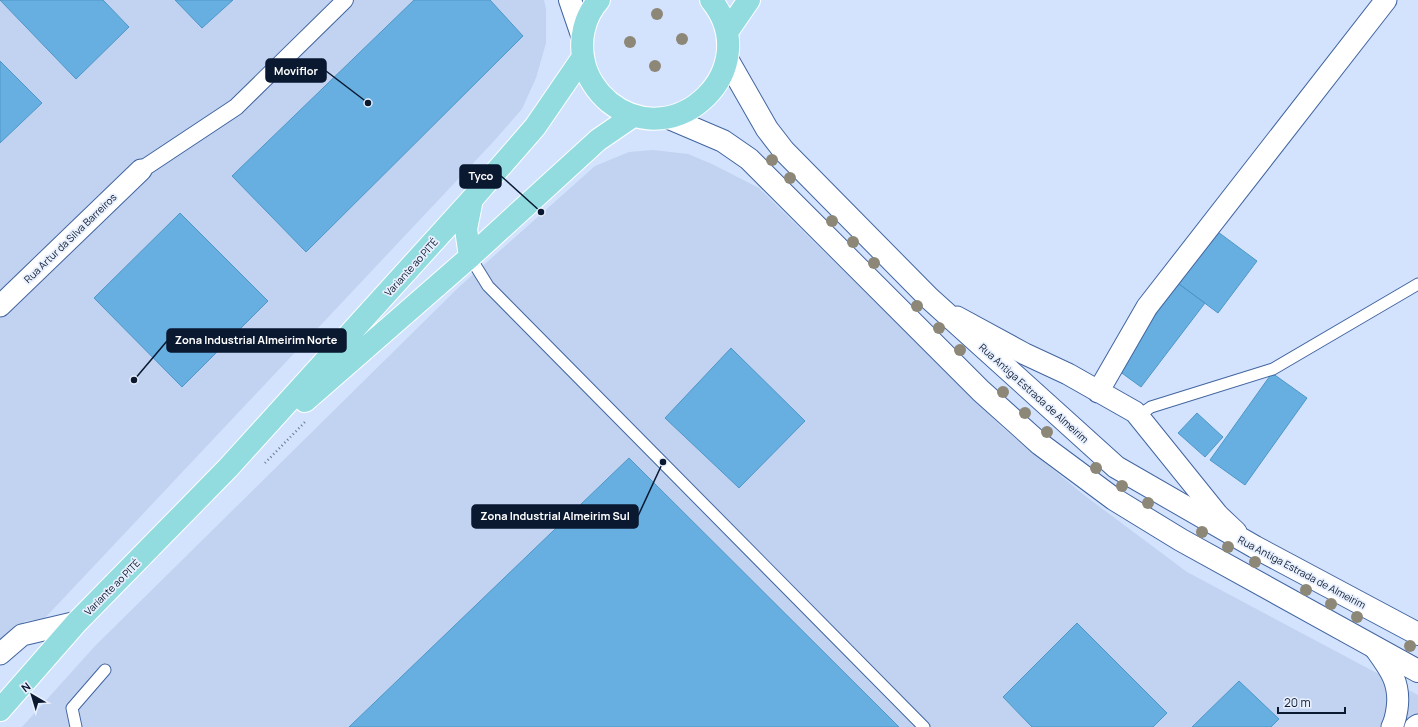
<svg xmlns="http://www.w3.org/2000/svg" width="1418" height="727" font-family="Manrope,sans-serif">
<style>
.built{fill:#c1d3f0}
.building{fill:#67afe1;stroke:#4e97c8}
.lines{fill:none;stroke-linecap:round;stroke-linejoin:round}
.service-casing{stroke:#4265a0;stroke-width:13}
.pedestrian-casing{stroke:#4265a0;stroke-width:18}
.minor-casing{stroke:#4265a0;stroke-width:23}
.tertiary-casing{stroke:#4265a0;stroke-width:24}
.primary-casing{stroke:#fff;stroke-width:24}
.path{stroke:#697892;stroke-width:2.5;stroke-dasharray:1 3;stroke-linecap:butt}
.service{stroke:#fff;stroke-width:11}
.pedestrian{stroke:#fff;stroke-width:16}
.minor{stroke:#fff;stroke-width:21}
.tertiary{stroke:#fff;stroke-width:22}
.primary{stroke:#92dce0;stroke-width:22}
.tree{fill:#8d8777}
.labels{text-anchor:middle;stroke-width:3.5;stroke-linejoin:round;paint-order:stroke}
.street-label{font-size:10px;fill:#0a1830;stroke:#e8f0fe}
.leader{fill:none;stroke:#0a1830;stroke-width:1.5}
.callout-dot{fill:#0a1830;stroke:#e8f0fe;stroke-width:1.5}
.callout{fill:#0a1830;stroke:#0a1830;stroke-width:1.5}
.callout-label{font-size:11px;text-anchor:middle;font-weight:bold;fill:#fff}
</style>
<rect width="100%" height="100%" fill="#d3e3fe"/>
<path class="built" d="M 0,0 L 544,0 L 546,9 L 546,43 L 536,78 L 522,109 L 494,141 L 44,619 L 25,621 L 0,645 Z
M 653,150 L 688,154 L 712,164 L 759,188 L 1003,428 L 1084,495 L 1187,572 L 1418,695 L 1418,727 L 22,727 L 95,646 L 459,287 L 595,166 L 629,152 Z"/>
<path class="building" d="M 0,0 L 103,0 L 129,27 L 76,79 Z
M 175,0 L 233,0 L 202,28 Z
M 414,0 L 490,0 L 523,36 L 306,252 L 232,176 Z
M 0,61 L 42,103 L 0,143 Z
M 180,213 L 268,301 L 182,387 L 94,298 Z
M 1218,232 L 1257,261 L 1218,313 L 1179,284 Z
M 1179,284 L 1205,303 L 1141,387 L 1115,368 Z
M 731,348 L 805,421 L 739,488 L 665,418 Z
M 1272,373 L 1307,398 L 1245,485 L 1210,460 Z
M 1197,413 L 1223,437 L 1205,457 L 1178,433 Z
M 629,458 L 899,727 L 349,727 Z
M 1077,623 L 1167,713 L 1153,727 L 1032,727 L 1003,697 Z
M 1239,681 L 1279,719 L 1271,727 L 1192,727 Z"/>
<g class="lines">
<g class="service-casing">
<path id="service" d="M 470,257 L 488,286 L 924,727
M 1138,416 L 1151,407 L 1273,369 L 1418,284
M 76,727 L 72,708 L 105,670"/>
</g>
<g class="pedestrian-casing">
<path id="pedestrian" d="M 141,170 L 236,107 L 345,0"/>
</g>
<g class="minor-casing">
<path id="minor" d="M 0,306 L 141,170
M 957,317 L 1025,354 L 1068,374 L 1135,412 L 1218,515 L 1236,532
M 1098,392 L 1147,307 L 1386,0
M 1374,647 C 1389,668 1401,682 1397,709 C 1396,716 1395,721 1392,727
M 0,654 L 22,635 L 77,622
M 1415,727 L 1418,725"/>
</g>
<g class="tertiary-casing">
<path id="tertiary" d="M 570,0 L 582,35
M 727,59 L 767,129 L 784,151 L 929,298 L 1116,467 L 1255,547 L 1418,634
M 669,118 L 723,141 L 749,159 L 981,391 L 1040,444 L 1114,499 L 1181,540 L 1418,671"/>
</g>
<g class="primary-casing">
<path id="primary" d="M 599,0 C 584,17 579,40 584,62 C 587,77 597,92 609,102 C 677,156 766,67 711,0
M 727,32 L 749,0
M 470,257 L 466,229 L 472,199
M 305,401 L 470,257 L 598,140 L 633,116
M 0,710 L 77,622 L 228,468 L 473,198 L 535,127 L 583,57"/>
</g>
<path class="path" d="M 265,463 L 305,422"/>
<use href="#service" class="service"/>
<use href="#pedestrian" class="pedestrian"/>
<use href="#minor" class="minor"/>
<use href="#tertiary" class="tertiary"/>
<use href="#primary" class="primary"/>
</g>
<g class="tree">
<circle cx="657" cy="14" r="6"/>
<circle cx="682" cy="39" r="6"/>
<circle cx="630" cy="42" r="6"/>
<circle cx="655" cy="66" r="6"/>
<circle cx="772" cy="160" r="6"/>
<circle cx="790" cy="178" r="6"/>
<circle cx="832" cy="221" r="6"/>
<circle cx="853" cy="242" r="6"/>
<circle cx="874" cy="263" r="6"/>
<circle cx="917" cy="306" r="6"/>
<circle cx="939" cy="328" r="6"/>
<circle cx="960" cy="350" r="6"/>
<circle cx="1003" cy="392" r="6"/>
<circle cx="1025" cy="413" r="6"/>
<circle cx="1047" cy="432" r="6"/>
<circle cx="1096" cy="468" r="6"/>
<circle cx="1122" cy="486" r="6"/>
<circle cx="1148" cy="503" r="6"/>
<circle cx="1202" cy="532" r="6"/>
<circle cx="1228" cy="547" r="6"/>
<circle cx="1255" cy="562" r="6"/>
<circle cx="1306" cy="590" r="6"/>
<circle cx="1331" cy="604" r="6"/>
<circle cx="1357" cy="617" r="6"/>
<circle cx="1410" cy="646" r="6"/>
</g>
<g class="labels">
<g class="street-label">
<text transform="translate(70 238) rotate(-44)" y="4">Rua Artur da Silva Barreiros</text>
<text transform="translate(411 267) rotate(-48)" y="4">Variante ao PITÉ</text>
<text transform="translate(1034 393) rotate(42)" y="4">Rua Antiga Estrada de Almeirim</text>
<text transform="translate(1302 572) rotate(28)" y="4">Rua Antiga Estrada de Almeirim</text>
<text transform="translate(112 587) rotate(-45)" y="4">Variante ao PITÉ</text>
</g>
</g>
<path class="leader" d="M368 103L326 71M541 212L501 176M134 380L167 341M663 462L638 516"/>
<g class="callout-dot">
<circle cx="368" cy="103" r="4"/>
<circle cx="541" cy="212" r="4"/>
<circle cx="134" cy="380" r="4"/>
<circle cx="663" cy="462" r="4"/>
</g>
<g class="callout">
<rect x="266" y="59" width="60" height="23" rx="4"/>
<rect x="460" y="165" width="41" height="23" rx="4"/>
<rect x="167" y="329" width="179" height="23" rx="4"/>
<rect x="472" y="505" width="166" height="23" rx="4"/>
</g>
<g class="callout-label">
<text x="296" y="75">Moviflor</text>
<text x="481" y="180">Tyco</text>
<text x="256" y="344">Zona Industrial Almeirim Norte</text>
<text x="555" y="520">Zona Industrial Almeirim Sul</text>
</g>
<g transform="translate(32 695) rotate(322)" stroke="#e8f0fe" stroke-width="3" paint-order="stroke">
<path d="M0-3L7 15L0 10L-7 15Z" fill="#0a1830"/>
<text y="-6" font-size="11" font-weight="bold" text-anchor="middle" fill="#0a1830">N</text>
</g>
<path d="M1278 707v6h67v-6" fill="none" stroke="#0a1830" stroke-width="2"/>
<text x="1284" y="707" font-size="12" fill="#0a1830" stroke="#e8f0fe" stroke-width="3" paint-order="stroke">20 m</text>
</svg>
